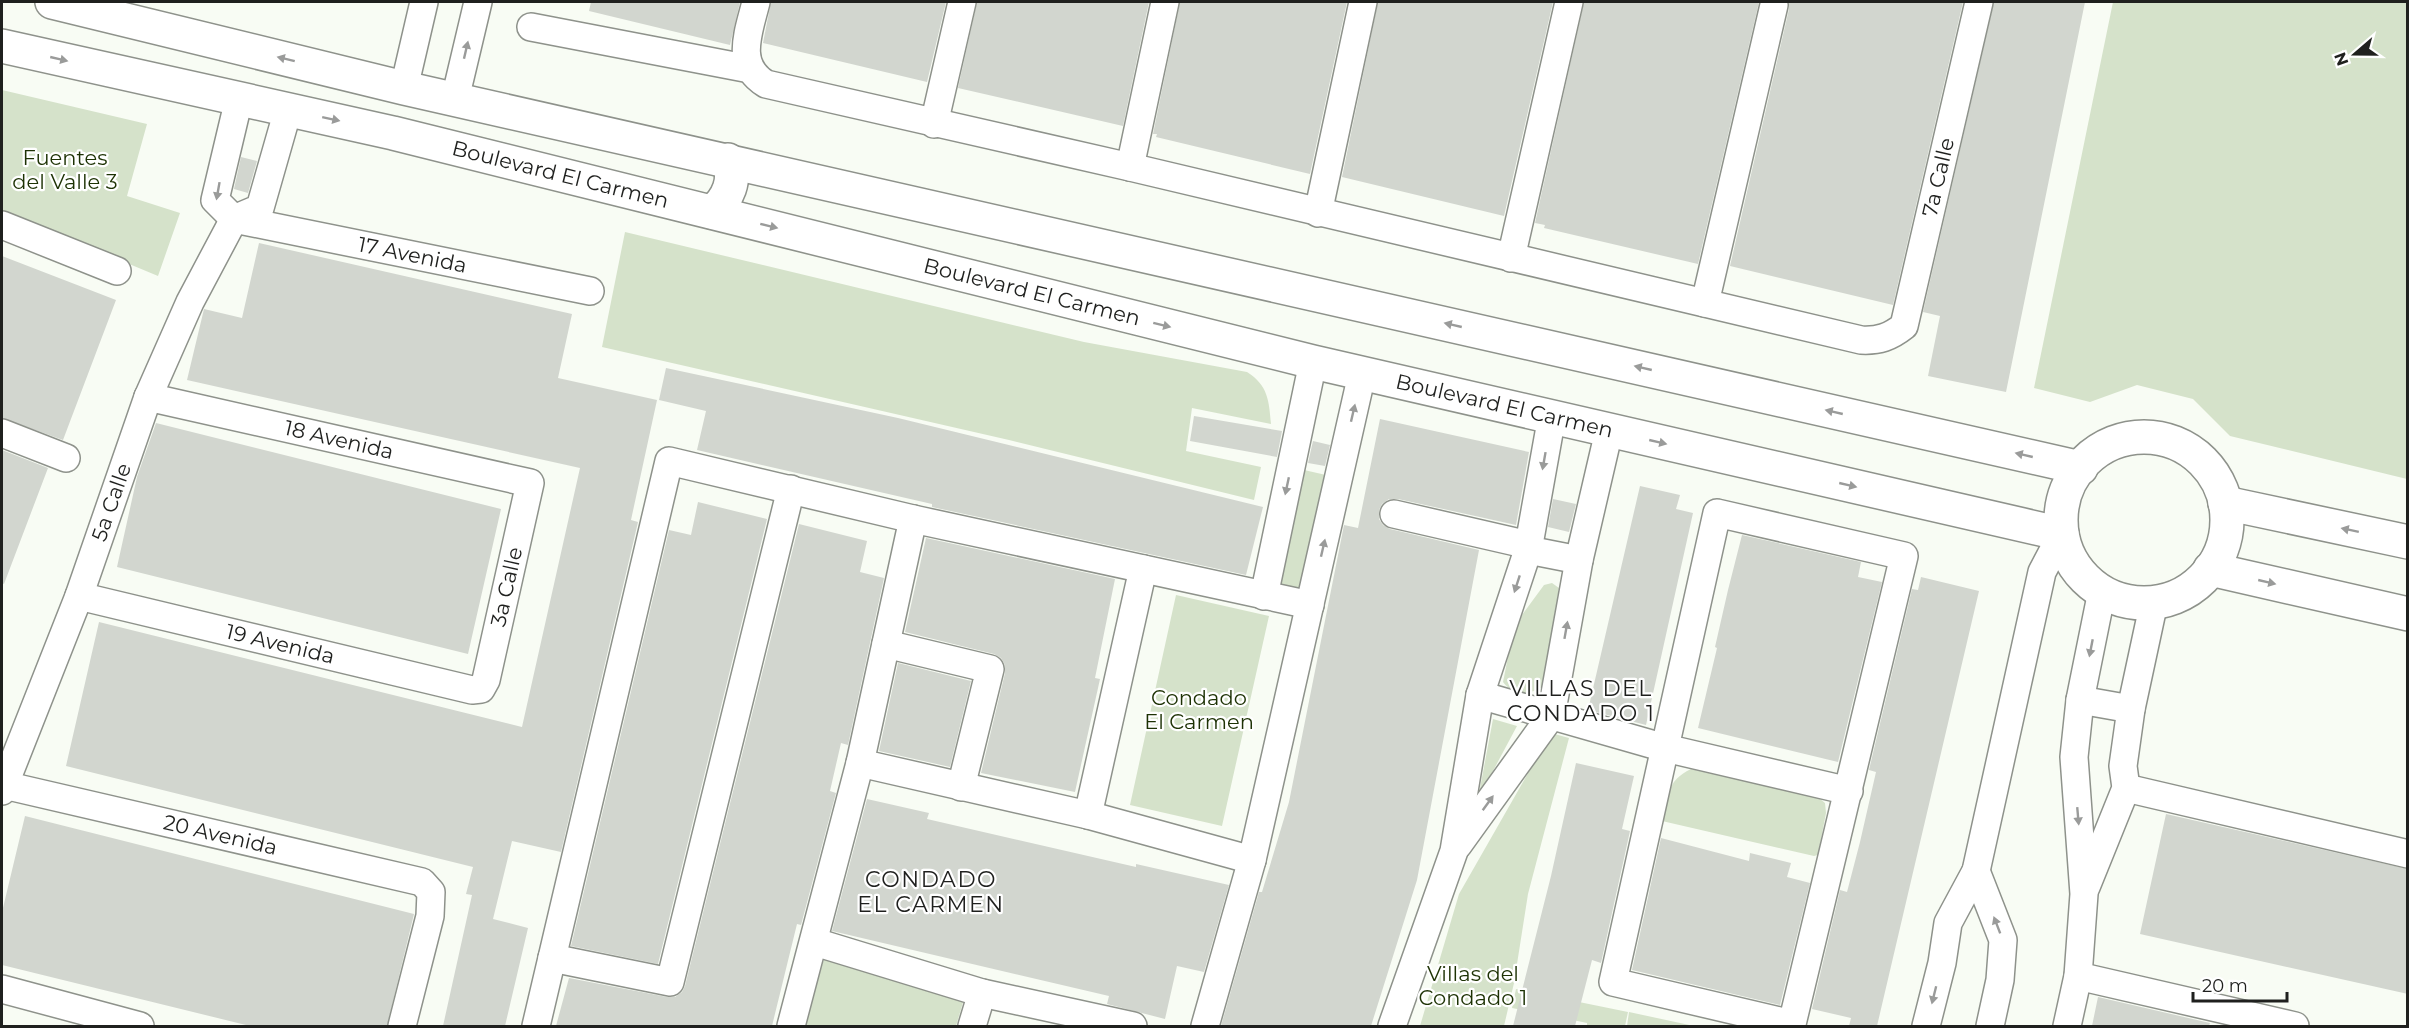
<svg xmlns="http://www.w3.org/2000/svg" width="2409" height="1028" font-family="Montserrat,sans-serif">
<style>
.green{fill:#d5e2ca}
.building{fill:#d2d6cf}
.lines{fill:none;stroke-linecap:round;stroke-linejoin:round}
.minor-casing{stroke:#8e928b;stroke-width:30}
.secondary-casing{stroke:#8e928b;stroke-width:36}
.minor{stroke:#fff;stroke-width:27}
.secondary{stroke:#fff;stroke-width:33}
.oneway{fill:#9a9b9a}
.labels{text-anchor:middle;stroke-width:4.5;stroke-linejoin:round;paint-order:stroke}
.park-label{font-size:21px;fill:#1d3204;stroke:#fff}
.street-label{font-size:21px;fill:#1f201e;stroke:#fff}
.neighbourhood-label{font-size:22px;letter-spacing:1.5px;fill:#1f201e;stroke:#fff}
</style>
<rect width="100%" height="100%" fill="#f8fcf4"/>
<path class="green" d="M 2113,2 L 2407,2 L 2407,479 L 2230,436 L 2193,399 L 2137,385 L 2090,402 L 2034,388 Z
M 2,90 L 147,124 L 127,196 L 180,213 L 158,276 L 2,211 Z
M 625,232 L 1084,342 L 1247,372 C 1268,385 1269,401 1271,424 L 1192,408 L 1186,451 L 1261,467 L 1254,500 L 1009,440 L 602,347 Z
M 1291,467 L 1339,478 L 1310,605 L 1264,596 Z
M 1552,583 L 1559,588 L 1542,687 C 1529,695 1514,696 1503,682 L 1510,647 L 1522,615 L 1544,585 Z
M 1176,595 L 1269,616 L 1222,826 L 1130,805 Z
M 1493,719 L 1517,726 L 1478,799 Z
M 1551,733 L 1569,738 L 1528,894 L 1514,983 L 1504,1026 L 1420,1026 L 1459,894 Z
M 1691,769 L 1819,798 L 1825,803 L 1826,813 L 1818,855 L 1814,856 L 1662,821 C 1668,797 1666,781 1691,769 Z
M 825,956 L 964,999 L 956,1026 L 803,1026 Z
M 1516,989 L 1628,1012 L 1625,1026 L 1587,1026 L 1587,1023 L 1568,1019 L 1566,1026 L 1558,1026 L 1559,1018 L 1540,1015 L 1537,1026 L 1529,1026 L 1532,1012 L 1512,1008 Z
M 1629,1012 L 1694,1026 L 1627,1026 Z"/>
<path class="building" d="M 591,2 L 740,2 L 730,45 L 589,11 Z
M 771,2 L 946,2 L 927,82 L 763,43 Z
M 977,2 L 1149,2 L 1123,126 L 958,88 Z
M 1180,2 L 1347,2 L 1310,174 L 1156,137 L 1157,134 L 1153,134 Z
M 1378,2 L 1553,2 L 1504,216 L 1342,177 Z
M 1584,2 L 1759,2 L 1698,264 L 1544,228 L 1545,225 L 1535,223 Z
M 1789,2 L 1963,2 L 1893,305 L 1730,266 L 1789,9 Z
M 1994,2 L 2085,2 L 2006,392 L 1928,376 L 1940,316 L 1923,312 Z
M 241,157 L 257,161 L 248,193 L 234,189 Z
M 259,243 L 572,314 L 558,378 L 657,400 L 631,520 L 638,522 L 561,852 L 512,841 L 493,919 L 528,928 L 505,1026 L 443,1026 L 472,895 L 466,894 L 473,867 L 66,766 L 99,622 L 522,727 L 580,468 L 187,380 L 204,309 L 242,318 Z
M 2,256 L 116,300 L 63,440 L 2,418 Z
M 666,368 L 898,418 L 1263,507 L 1246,575 L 932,507 L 932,504 L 697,450 L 706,411 L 659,400 Z
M 1194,416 L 1282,431 L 1277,457 L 1190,441 Z
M 1380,419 L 1529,452 L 1516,525 L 1398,499 L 1389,499 L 1382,504 L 1379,510 L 1379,519 L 1383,525 L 1390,529 L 1479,550 L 1417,880 L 1371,1026 L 1221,1026 L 1259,892 L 1262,892 L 1289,802 L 1344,525 L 1358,528 Z
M 156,423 L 501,509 L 468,654 L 117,567 L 137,477 Z
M 1313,441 L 1330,445 L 1325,466 L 1308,463 Z
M 2,450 L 48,468 L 4,584 L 2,583 Z
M 1640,486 L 1680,495 L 1676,509 L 1693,513 L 1646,725 L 1588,710 Z
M 1553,499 L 1576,504 L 1569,532 L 1548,527 Z
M 698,502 L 767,519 L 658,964 L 571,946 L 669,530 L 691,535 Z
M 799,524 L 867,541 L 860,572 L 884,578 L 848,745 L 841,743 L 830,791 L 836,793 L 801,925 L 797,924 L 772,1026 L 556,1026 L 569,978 L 667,997 L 675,997 L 682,992 L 685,986 Z
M 1742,535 L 1861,562 L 1858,577 L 1882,582 L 1838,762 L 1698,728 L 1717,648 L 1715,647 L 1728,590 Z
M 926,538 L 1115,579 L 1095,678 L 1100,679 L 1075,792 L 981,773 L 1005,673 L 1005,665 L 1001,658 L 994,654 L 905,632 Z
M 1921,577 L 1979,591 L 1877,1026 L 1849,1026 L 1851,1018 L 1812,1009 L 1840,890 L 1847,892 L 1860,842 L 1876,772 L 1869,770 L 1912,589 L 1918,590 Z
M 898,663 L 971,681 L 950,767 L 879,751 Z
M 1576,763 L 1634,776 L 1622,829 L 1630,831 L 1601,963 L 1592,960 L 1575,1026 L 1513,1026 L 1551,876 Z
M 867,799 L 929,813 L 927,819 L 1136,867 L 1136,864 L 1229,885 L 1204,972 L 1177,966 L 1165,1019 L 1107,1004 L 1109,996 L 832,931 Z
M 2166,814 L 2408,869 L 2408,994 L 2140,934 Z
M 25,816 L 414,914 L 387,1026 L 250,1026 L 2,965 L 2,912 Z
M 1661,838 L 1749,861 L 1750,853 L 1791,863 L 1787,877 L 1810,883 L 1780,1005 L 1632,970 Z
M 2098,997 L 2210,1023 L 2209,1026 L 2092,1026 Z"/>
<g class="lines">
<g class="minor-casing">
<g id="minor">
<path id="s1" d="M 756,2 C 749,31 734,65 766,84 L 1130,167 L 1861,340 C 1879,341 1890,337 1904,326 L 1979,2"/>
<path d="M 531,27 L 750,69"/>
<path d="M 404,88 L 424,2"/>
<path d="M 455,99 L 478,2"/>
<path d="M 934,124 L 962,2"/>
<path d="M 1130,167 L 1165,2"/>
<path d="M 1318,213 L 1363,2"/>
<path id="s2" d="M 234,219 L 590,291"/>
<path d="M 234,219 L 260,208 L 288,110"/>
<path d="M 234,219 L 215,200 L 239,99"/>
<path d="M 2,225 L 117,271"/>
<path d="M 1511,258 L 1569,2"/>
<path d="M 1705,303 L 1774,5"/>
<path d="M 2,433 L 66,458"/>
<path d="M 1717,513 L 1904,556 L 1792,1024 L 1613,982 Z"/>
<path d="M 1394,514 L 1529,545"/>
<path d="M 1528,550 L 1579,560"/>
<path id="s3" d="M 79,596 L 472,690 L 481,689 L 486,680 L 530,483 L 148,397"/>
<path d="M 1264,596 L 1313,362"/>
<path d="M 886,644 L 990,669 L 961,787"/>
<path d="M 1480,695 L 1665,748 L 1849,791"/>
<path d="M 2080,700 L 2131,709"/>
<path d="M 860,763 L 1088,815 L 1252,860"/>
<path id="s4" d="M 4,785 L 422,882 L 431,892 L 430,916 L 402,1026"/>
<path d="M 2126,788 L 2408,854"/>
<path id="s5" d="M 2,791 L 79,596 L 148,397 L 190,302 L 234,219"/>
<path d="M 1088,815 L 1143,569"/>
<path d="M 1458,845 L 1551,716 L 1579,560 L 1609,431"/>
<path d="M 1976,871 L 2003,940 L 2000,980 L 1990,1026"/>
<path d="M 2086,887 L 2126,788 L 2123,766 L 2131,709 L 2154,602"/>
<path d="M 815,942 L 982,993 L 1133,1026"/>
<path d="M 552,958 L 670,982 L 791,489"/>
<path d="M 2078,976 L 2295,1026"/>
<path d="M 2,989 L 140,1026"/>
<path d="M 536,1026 L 669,461 L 913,519 L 1310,605"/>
<path d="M 791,1026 L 860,763 L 913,519"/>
<path d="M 972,1026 L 982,993"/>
<path d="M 1205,1026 L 1252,860 L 1362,374"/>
<path d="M 1392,1026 L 1454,851 L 1480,695 L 1528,550 L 1552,416"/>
<path d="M 1926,1026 L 1942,963 L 1948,923 L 1976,871 L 2042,572 L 2062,534"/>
<path d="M 2067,1026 L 2078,976 L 2084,894 L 2074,757 L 2080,700 L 2102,591"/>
</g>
</g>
<g class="secondary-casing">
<g id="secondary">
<path d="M 52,2 L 404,88 L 2081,468"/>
<path id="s6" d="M 2,46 L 393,133 L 1313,362 L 2062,534"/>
<path d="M 712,212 C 728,200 737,179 728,160"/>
<circle cx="2144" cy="520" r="83"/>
<path d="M 2225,503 L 2408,542"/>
<path d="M 2210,569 L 2408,614"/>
</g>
</g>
<use href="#minor" class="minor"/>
<use href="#secondary" class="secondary"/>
</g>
<defs><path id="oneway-solid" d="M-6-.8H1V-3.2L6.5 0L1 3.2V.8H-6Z" transform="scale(1.5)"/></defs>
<g class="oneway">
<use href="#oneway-solid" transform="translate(466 50) rotate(-77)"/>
<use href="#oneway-solid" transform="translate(59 59) rotate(13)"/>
<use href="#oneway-solid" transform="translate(286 59) rotate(-166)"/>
<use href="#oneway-solid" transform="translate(331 119) rotate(12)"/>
<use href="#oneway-solid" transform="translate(218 191) rotate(100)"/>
<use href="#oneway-solid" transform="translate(769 226) rotate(14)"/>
<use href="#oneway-solid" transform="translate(1162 325) rotate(14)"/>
<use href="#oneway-solid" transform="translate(1453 325) rotate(-167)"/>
<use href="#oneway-solid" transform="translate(1643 368) rotate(-167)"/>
<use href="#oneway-solid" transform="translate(1834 412) rotate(-167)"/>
<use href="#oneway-solid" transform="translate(1353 413) rotate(-77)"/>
<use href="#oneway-solid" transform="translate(1658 442) rotate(13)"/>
<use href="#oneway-solid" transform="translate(2024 455) rotate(-167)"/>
<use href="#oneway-solid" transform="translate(1544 461) rotate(100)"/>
<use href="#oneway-solid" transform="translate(1848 485) rotate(13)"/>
<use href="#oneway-solid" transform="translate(1287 486) rotate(102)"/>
<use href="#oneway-solid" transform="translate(2350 530) rotate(-168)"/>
<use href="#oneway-solid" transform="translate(1323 548) rotate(-77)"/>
<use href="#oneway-solid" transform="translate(2267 582) rotate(13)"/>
<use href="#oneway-solid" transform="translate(1517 584) rotate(108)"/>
<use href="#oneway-solid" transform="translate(1566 630) rotate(-80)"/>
<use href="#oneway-solid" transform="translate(2091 648) rotate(101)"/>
<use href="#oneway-solid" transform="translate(1488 803) rotate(-54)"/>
<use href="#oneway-solid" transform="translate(2078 816) rotate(85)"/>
<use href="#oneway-solid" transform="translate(1997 925) rotate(-111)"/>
<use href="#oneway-solid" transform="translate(1934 995) rotate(104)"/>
</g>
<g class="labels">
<g class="park-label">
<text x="65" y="165">Fuentes<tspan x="65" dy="24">del Valle 3</tspan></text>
<text x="1199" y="705">Condado<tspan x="1199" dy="24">El Carmen</tspan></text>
<text x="1473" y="981">Villas del<tspan x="1473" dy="24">Condado 1</tspan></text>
</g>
<g class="street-label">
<text dy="7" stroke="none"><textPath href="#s6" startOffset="573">Boulevard El Carmen</textPath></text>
<text dy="7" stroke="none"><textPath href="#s1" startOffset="1414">7a Calle</textPath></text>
<text dy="7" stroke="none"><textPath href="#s2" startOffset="182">17 Avenida</textPath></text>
<text dy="7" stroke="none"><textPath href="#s6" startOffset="1059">Boulevard El Carmen</textPath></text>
<text dy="7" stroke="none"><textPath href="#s6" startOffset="1545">Boulevard El Carmen</textPath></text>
<text transform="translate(339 440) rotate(13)" y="7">18 Avenida</text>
<text dy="7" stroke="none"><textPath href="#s5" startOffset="309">5a Calle</textPath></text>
<text dy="7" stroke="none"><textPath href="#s3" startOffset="519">3a Calle</textPath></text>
<text dy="7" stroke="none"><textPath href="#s3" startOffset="207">19 Avenida</textPath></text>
<text dy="7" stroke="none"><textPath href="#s4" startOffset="222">20 Avenida</textPath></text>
</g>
<g class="neighbourhood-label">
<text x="1581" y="696">VILLAS DEL<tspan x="1581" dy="25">CONDADO 1</tspan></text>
<text x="931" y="887">CONDADO<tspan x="931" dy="25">EL CARMEN</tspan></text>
</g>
</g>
<rect width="2409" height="1028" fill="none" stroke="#1f201e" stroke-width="6"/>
<g transform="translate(2355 54) rotate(250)" stroke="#ffffff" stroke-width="4.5" paint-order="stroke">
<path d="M0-4.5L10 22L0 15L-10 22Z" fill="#1f201e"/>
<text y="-9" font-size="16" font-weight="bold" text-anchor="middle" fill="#1f201e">N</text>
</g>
<path d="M2193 992v9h94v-9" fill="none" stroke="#1f201e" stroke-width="3"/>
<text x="2202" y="992" font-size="18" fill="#1f201e" stroke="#ffffff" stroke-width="4.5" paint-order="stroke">20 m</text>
</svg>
